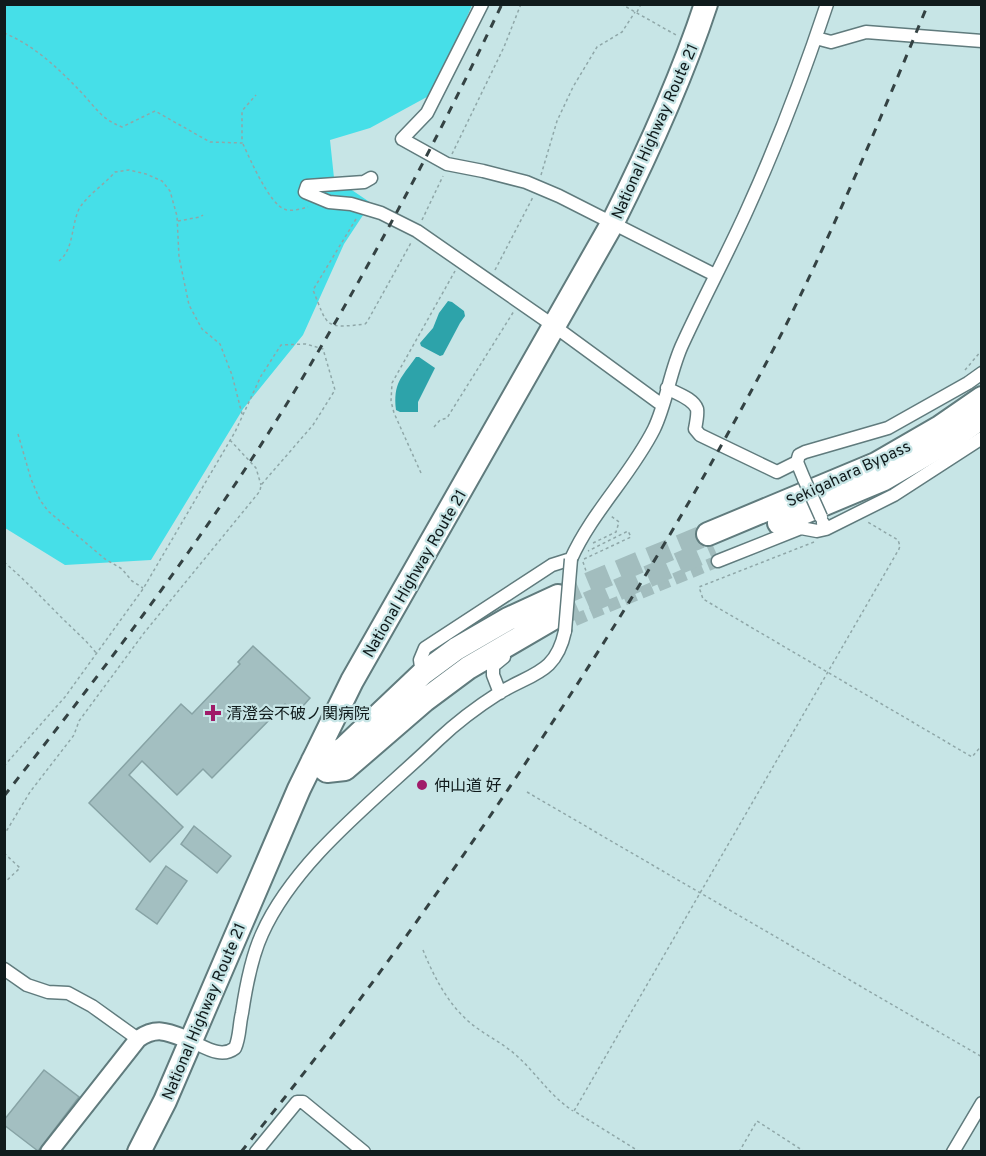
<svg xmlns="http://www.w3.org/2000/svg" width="986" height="1156" font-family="Overpass,'Noto Sans JP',sans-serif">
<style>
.green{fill:#46dfe8}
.water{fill:#2da3aa}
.building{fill:#a3bfc1;stroke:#87a3a5;stroke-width:1.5}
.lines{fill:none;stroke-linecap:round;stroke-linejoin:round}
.street-tunnel{stroke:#a2bdbe;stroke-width:12;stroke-dasharray:12 6;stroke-linecap:butt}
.highway-tunnel{stroke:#a2bdbe;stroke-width:22;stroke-dasharray:22 11;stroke-linecap:butt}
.street-casing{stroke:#607b7d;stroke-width:15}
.secondary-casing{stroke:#607b7d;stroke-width:20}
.highway-casing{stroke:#607b7d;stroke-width:26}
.path{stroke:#8fa7a8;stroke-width:1.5;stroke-dasharray:3 3;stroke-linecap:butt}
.street{stroke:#fff;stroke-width:12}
.secondary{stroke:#fff;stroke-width:16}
.highway{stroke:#fff;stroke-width:22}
.rail{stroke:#344243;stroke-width:3;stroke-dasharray:8 8;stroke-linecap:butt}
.street-bridge-casing{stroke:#607b7d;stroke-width:15;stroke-linecap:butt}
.street-bridge{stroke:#fff;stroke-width:12}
.poi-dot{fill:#a01b69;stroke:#c7e5e6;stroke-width:2}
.labels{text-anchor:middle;stroke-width:4.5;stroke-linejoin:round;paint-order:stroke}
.street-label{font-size:16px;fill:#101b1c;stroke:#c7e5e6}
.poi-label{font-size:16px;fill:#101b1c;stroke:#c7e5e6;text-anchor:start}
</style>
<rect width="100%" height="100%" fill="#c7e5e6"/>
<path class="green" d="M 4,5 L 472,5 L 436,92 L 370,128 L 330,140 L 334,178 L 371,203 L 344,244 L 303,335 L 243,409 L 151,560 L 65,565 L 5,528 Z"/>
<path class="water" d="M 448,301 L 452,302 L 464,311 L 465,316 L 460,323 L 443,355 L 440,356 L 421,346 L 420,343 L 433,328 L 439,313 Z
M 416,357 L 419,357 L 435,368 L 418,402 L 418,412 L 400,412 L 396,410 C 393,383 401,378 416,357 Z"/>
<path class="building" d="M 253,646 L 310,698 L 296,714 L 285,704 L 212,778 L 203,769 L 177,795 L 142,761 L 129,775 L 183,827 L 150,862 L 89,803 L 181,704 L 192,714 L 240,664 L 238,662 Z
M 194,826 L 231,856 L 217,873 L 181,844 Z
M 166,866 L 187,881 L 157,924 L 136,909 Z
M 44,1070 L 79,1097 L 38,1151 L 4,1125 L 4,1120 Z"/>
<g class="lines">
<path class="street-tunnel" d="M 558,627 L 718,561"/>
<path class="highway-tunnel" d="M 558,596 L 701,537
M 557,616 L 714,548"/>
<g class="street-casing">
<path id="street" d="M 482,4 L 427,113 L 402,139 L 447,164 L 483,171 L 526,182 L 559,196 L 715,275
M 816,38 L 831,42 L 866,32 L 982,41
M 371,178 L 364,182 L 307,186 L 305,192 L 329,202 L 351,204 L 381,213 L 417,231 L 554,326 L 662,405
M 667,388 C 675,393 693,398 697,409 C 698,414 696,424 695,429 L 700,435 L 777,472 L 797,462
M 804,479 L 797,462 L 799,455 L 805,452 L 888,428 L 968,383 L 982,373
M 826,529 L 894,495 L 982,438
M 718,561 L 801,528 L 817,531 L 826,529 L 823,523
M 422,674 L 420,660 L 425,648 L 552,565 L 571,559 C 592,512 631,475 654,429 C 667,402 670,370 683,343 C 704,297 728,253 748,208 C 778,142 804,73 827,4
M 500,693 L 493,675 L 493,666 L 504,657
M 4,969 L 27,985 L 48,992 L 68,993 L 92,1006 L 138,1039
M 191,1041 C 205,1047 221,1059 235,1048 C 240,1037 239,1025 242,1013 C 246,986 251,958 262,934 C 296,858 379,797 438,740 C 457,722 477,707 499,693 C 532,673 556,674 565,631
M 256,1152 L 297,1102 L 303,1102 L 364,1152
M 953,1152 L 982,1103"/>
</g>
<g class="secondary-casing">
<path id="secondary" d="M 49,1152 L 138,1039 C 158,1025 170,1033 191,1041"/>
</g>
<g class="highway-casing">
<path id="highway" d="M 779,523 L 884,479 L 949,441 L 982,417
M 708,534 L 876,464 L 940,427 L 982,398
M 313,760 L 326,758 L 344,748 L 422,674 L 456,649 L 508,619 L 558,596
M 313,760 L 327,771 L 345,769 L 425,700 L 468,668 L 557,616
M 139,1152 L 165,1101 L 299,789 L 352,681 L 612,224 C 648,152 681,80 706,4"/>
</g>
<path class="path" d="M 621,4 L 676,35
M 637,12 L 641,4
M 4,33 C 34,45 59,69 81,92 C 97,109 100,118 122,127 L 155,111 L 210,142 L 242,143 L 242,111 L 256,95
M 243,144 C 250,159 269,203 284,209 C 291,212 301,209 308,207
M 452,154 L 504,47 L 521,4
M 541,175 L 557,121 L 573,87 L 597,47 L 622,32 L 635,12
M 356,219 L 313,290 C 328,327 324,329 365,324 L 367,322 L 412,241
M 422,220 L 443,176
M 178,221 L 200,217 L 203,215
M 59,261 C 74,249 71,226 79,209 C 87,195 104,185 115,172 L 129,170 L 146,174 L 162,181 L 170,191 L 177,216 L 179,257 L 189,305 L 202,329 L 220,344 L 232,375 L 242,414
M 495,270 L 533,197
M 965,370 L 982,350
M 434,427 L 440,420 L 447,418 L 514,311
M 18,434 L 31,479 L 40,500 L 48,511 L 105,559 L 122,569 L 132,581 L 143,588
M 230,440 L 256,468 L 261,485
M 421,473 L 394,413 L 391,401 L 392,383 L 455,271
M 814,542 L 699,587 L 703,599 L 972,757 L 982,745
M 593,543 L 616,532 L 619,522 L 611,516
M 584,559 L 631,537 L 628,531 L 588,551
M 4,562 C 25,580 44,600 63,619 C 75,631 87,641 97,654
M 583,562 L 586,571
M 4,766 L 65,697 L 143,589 L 235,432 L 261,376 L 281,345 L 306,344 L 323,349 L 335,390 L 313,425 L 261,485 L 260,491 L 144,633 L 79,721 L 74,735 L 30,792 L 4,835
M 527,792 L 982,1057
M 4,853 L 20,868 L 4,883
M 423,950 C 433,975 447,1002 467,1020 C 482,1034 502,1042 517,1056 C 538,1075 548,1094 573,1111
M 640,1152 L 574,1111 L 899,549 L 900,546 L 898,540 L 866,521
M 739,1152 L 757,1121 L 805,1152"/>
<use href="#street" class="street"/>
<use href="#secondary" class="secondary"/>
<use href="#highway" class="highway"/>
<path class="rail" d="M 4,796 C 114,657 222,515 312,362 C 381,246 444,126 502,4
M 241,1152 C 352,1016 454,873 550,726 C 635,597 715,463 786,325 C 838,220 883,113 928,4"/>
<g class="street-bridge-casing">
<path id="street-bridge" d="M 804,479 L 821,517
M 565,631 L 571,559"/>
</g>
<use href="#street-bridge" class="street-bridge"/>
</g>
<g class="poi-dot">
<path d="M210 704h6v6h6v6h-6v6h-6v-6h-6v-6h6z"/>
<circle cx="422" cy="785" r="6"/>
</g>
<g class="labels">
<g class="street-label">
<text transform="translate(654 131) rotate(-66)" y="6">National Highway Route 21</text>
<text transform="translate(848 473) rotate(-25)" y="6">Sekigahara Bypass</text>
<text transform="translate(414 573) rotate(-60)" y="6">National Highway Route 21</text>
<text transform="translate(203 1011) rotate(-67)" y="6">National Highway Route 21</text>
</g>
<g class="poi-label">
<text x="226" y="719">清澄会不破ノ関病院</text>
<text x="434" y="791">仲山道 好</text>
</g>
</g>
<rect width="986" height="1156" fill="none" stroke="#101b1c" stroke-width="12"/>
</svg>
